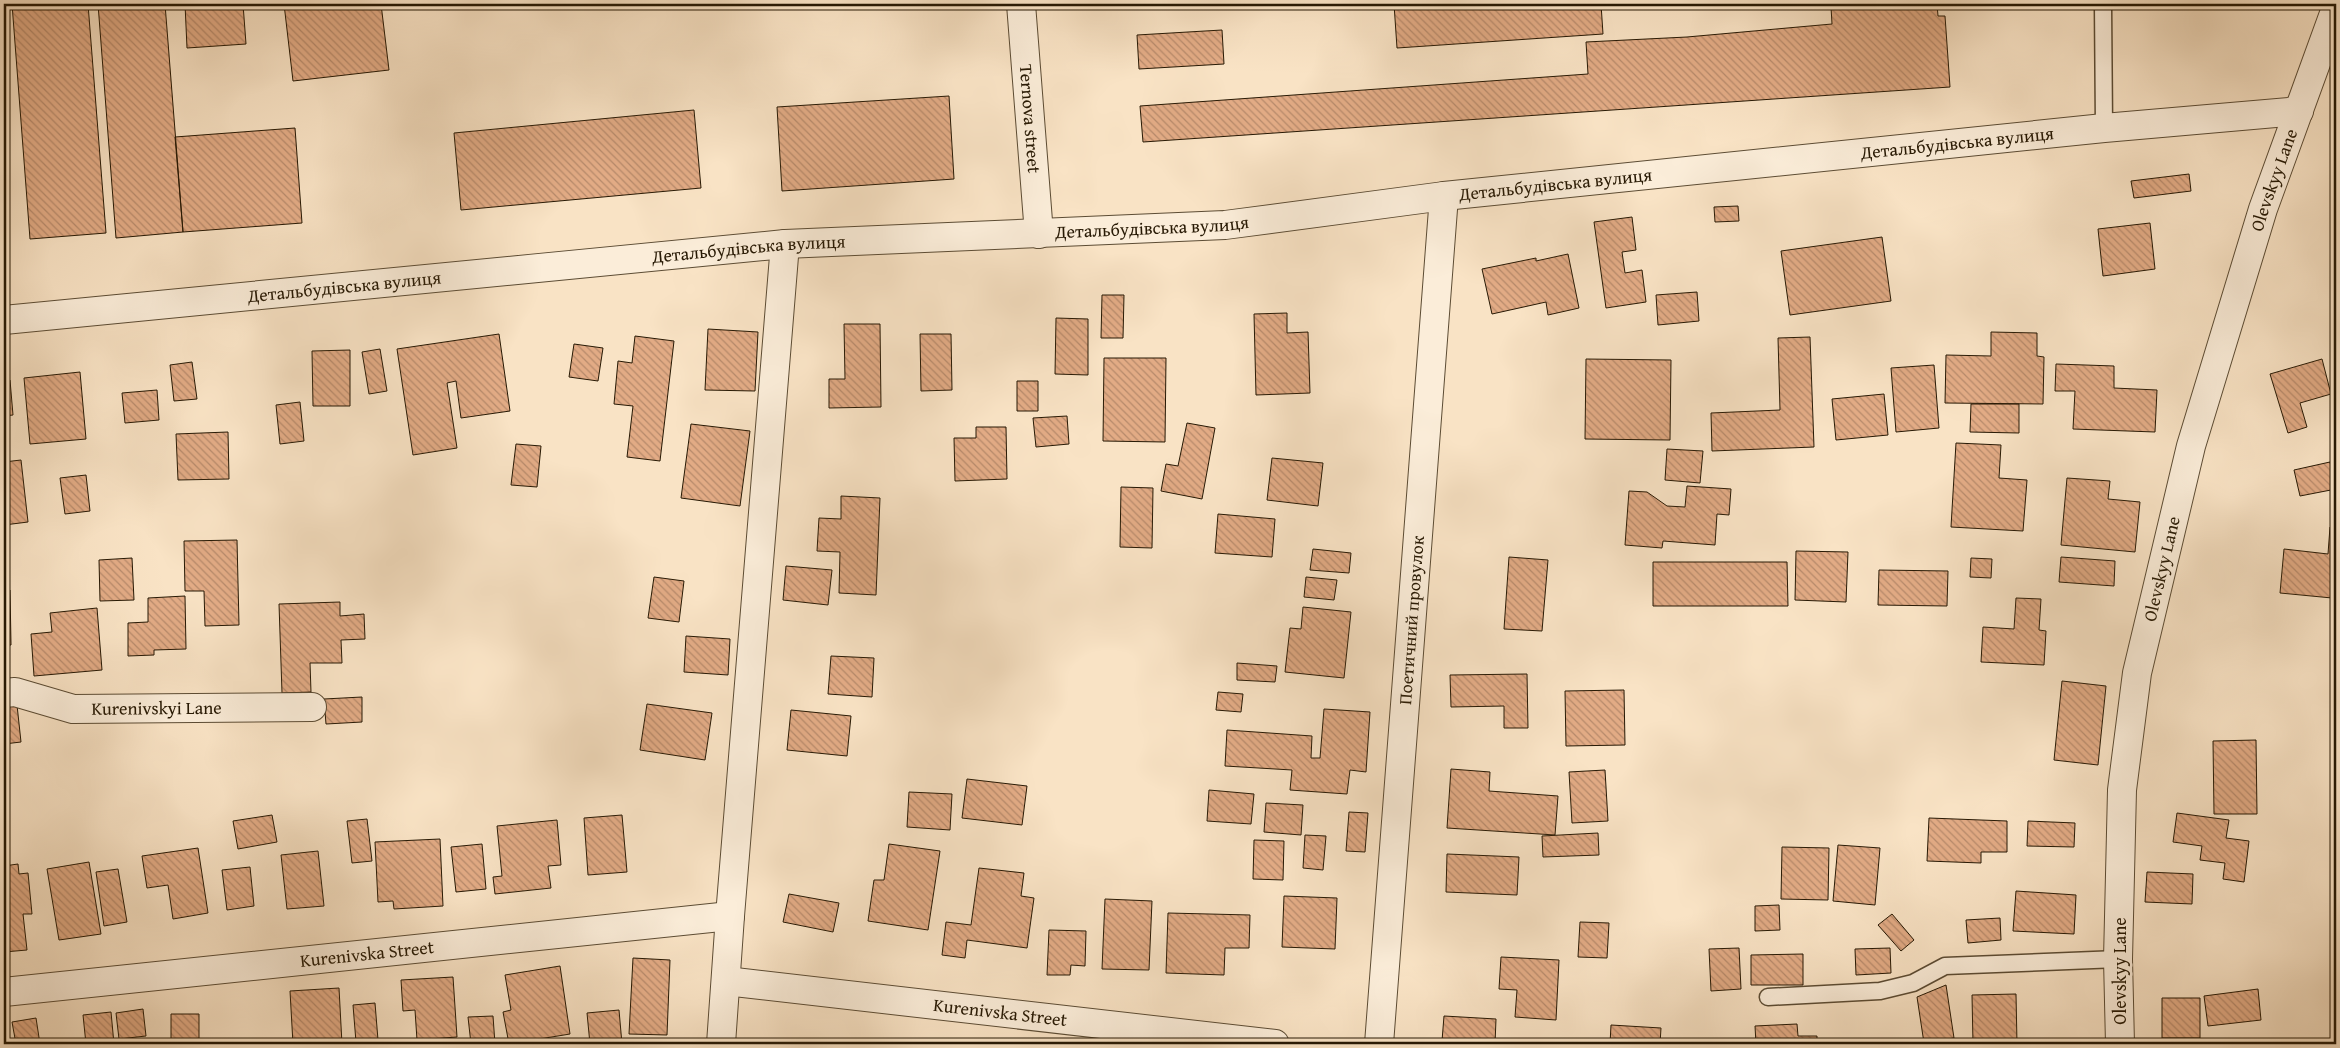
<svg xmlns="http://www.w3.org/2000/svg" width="2340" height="1048" font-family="'Gentium Book Plus',serif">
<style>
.building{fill:url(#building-back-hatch);stroke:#271904}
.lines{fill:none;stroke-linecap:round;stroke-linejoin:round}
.lane-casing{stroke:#5c4c34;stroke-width:19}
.street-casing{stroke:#5c4c34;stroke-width:30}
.lane{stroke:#fbedd9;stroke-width:16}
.street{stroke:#fbedd9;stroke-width:28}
.labels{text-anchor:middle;stroke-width:5;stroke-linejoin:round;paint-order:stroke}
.street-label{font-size:18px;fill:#271904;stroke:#fbedd9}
</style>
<defs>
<pattern id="building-back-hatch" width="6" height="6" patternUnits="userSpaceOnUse" patternTransform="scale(1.25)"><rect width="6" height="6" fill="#e2ab85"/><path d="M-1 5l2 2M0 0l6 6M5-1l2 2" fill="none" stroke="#b78a6b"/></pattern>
</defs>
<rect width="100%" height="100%" fill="#f9e3c5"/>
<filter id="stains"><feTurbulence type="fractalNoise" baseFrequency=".004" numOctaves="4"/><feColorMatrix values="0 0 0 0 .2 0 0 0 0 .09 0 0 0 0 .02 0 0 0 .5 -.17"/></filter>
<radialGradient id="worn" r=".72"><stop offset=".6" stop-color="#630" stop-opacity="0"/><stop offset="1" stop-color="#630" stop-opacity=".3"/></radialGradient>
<path class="building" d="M 12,4 L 88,4 L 106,233 L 30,239 Z
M 98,4 L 165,4 L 183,232 L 116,238 Z
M 185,4 L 243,4 L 246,44 L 187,48 Z
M 284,4 L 381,4 L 389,70 L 293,81 Z
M 1394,4 L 1601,4 L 1603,34 L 1397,48 Z
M 1862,4 L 1937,4 L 1938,16 L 1945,16 L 1950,87 L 1143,142 L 1140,106 L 1588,74 L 1586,42 L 1687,37 L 1832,24 L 1831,7 Z
M 1222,30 L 1224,64 L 1139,69 L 1137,35 Z
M 949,96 L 954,179 L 782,191 L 777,107 Z
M 694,110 L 701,188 L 461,210 L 454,133 Z
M 295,128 L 302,223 L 183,232 L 175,137 Z
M 2189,174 L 2191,191 L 2134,198 L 2131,181 Z
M 1738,206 L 1739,221 L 1715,222 L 1714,207 Z
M 1632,217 L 1636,250 L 1622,252 L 1625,273 L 1642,270 L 1646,302 L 1606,308 L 1594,222 Z
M 2150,223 L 2155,269 L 2103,276 L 2098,229 Z
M 1882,237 L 1891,301 L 1790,315 L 1781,251 Z
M 1568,254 L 1579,308 L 1548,315 L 1546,302 L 1492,314 L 1482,269 L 1536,258 L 1536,261 Z
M 1697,292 L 1699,321 L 1658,325 L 1656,295 Z
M 1102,295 L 1124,295 L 1123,338 L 1101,338 Z
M 1287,313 L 1287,333 L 1308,332 L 1310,393 L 1256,395 L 1254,314 Z
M 1056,318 L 1088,319 L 1088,375 L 1055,374 Z
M 844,324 L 880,324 L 881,407 L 829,408 L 829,379 L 845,379 Z
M 708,329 L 758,332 L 755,391 L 705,390 Z
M 1991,332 L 2037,333 L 2037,356 L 2044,357 L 2043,404 L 1945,403 L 1946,355 L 1991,356 Z
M 499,334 L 510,411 L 461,418 L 456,381 L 447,383 L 457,448 L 413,455 L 397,349 Z
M 920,334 L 951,334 L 952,390 L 921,391 Z
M 635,336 L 674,341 L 660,461 L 627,457 L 633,406 L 614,404 L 618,361 L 632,363 Z
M 1810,337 L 1814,447 L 1712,451 L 1711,413 L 1780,410 L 1778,338 Z
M 574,344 L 603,348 L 598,381 L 569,377 Z
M 380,349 L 387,391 L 369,394 L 362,352 Z
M 350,350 L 350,406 L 313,406 L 312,351 Z
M 1104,358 L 1166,358 L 1165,442 L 1103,441 Z
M 1586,359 L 1671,360 L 1670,440 L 1585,439 Z
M 2322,359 L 2331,394 L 2300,403 L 2307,427 L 2288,433 L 2270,374 Z
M 192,362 L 197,399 L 174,401 L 170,365 Z
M 2056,364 L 2114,366 L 2114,388 L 2157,390 L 2155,432 L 2073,429 L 2075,391 L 2055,391 Z
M 1934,365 L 1939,428 L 1896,432 L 1891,368 Z
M 80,372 L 86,439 L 30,444 L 24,378 Z
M 10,380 L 13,415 L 4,416 L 4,381 Z
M 1017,381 L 1038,381 L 1038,411 L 1017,411 Z
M 157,390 L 159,420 L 125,423 L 122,393 Z
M 1884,394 L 1888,435 L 1836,440 L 1832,399 Z
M 300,402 L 304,441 L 280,444 L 276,405 Z
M 1971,404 L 2019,404 L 2019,433 L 1970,432 Z
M 1067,416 L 1069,444 L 1036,447 L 1033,418 Z
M 1187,423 L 1215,428 L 1202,499 L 1161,491 L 1166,464 L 1178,466 Z
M 691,424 L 750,431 L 740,506 L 681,498 Z
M 976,427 L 1006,427 L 1007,479 L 955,481 L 954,438 L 976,438 Z
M 228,432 L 229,479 L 178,480 L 176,434 Z
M 1956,443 L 2001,445 L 1999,478 L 2027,480 L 2023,531 L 1951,527 Z
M 516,444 L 541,446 L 537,487 L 511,485 Z
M 1667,449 L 1703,451 L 1700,483 L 1665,480 Z
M 1272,458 L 1323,463 L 1318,506 L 1267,500 Z
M 21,460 L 28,522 L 4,525 L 4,462 Z
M 2330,462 L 2336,489 L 2300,496 L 2294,470 Z
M 86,475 L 90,511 L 65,514 L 60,478 Z
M 2067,478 L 2110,481 L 2108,499 L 2140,502 L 2135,552 L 2061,545 Z
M 1687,486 L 1731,489 L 1729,515 L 1717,514 L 1715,545 L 1663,541 L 1662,548 L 1625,545 L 1629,491 L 1647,492 L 1667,506 L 1685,507 Z
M 1121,487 L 1153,488 L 1152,548 L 1120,547 Z
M 841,496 L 880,498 L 876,595 L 839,593 L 840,552 L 817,551 L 819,518 L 841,519 Z
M 1218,514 L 1275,519 L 1272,557 L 1215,553 Z
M 2330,527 L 2336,527 L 2336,575 L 2335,575 L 2332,598 L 2280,593 L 2284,549 L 2328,554 Z
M 237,540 L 239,625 L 205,626 L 204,591 L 185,591 L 184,541 Z
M 1313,549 L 1351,553 L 1349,573 L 1310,570 Z
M 1796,551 L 1848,552 L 1846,602 L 1795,600 Z
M 1509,557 L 1548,560 L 1542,631 L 1504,629 Z
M 2061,557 L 2115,561 L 2114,586 L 2059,582 Z
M 132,558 L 134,600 L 100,601 L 99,560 Z
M 1971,558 L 1992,559 L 1991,578 L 1970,577 Z
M 1653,562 L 1787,562 L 1788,606 L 1653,606 Z
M 786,566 L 832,570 L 828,605 L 783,600 Z
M 1879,570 L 1948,571 L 1947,606 L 1878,605 Z
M 654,577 L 684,581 L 679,622 L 648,618 Z
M 1306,577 L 1337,580 L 1334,600 L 1304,597 Z
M 4,590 L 10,590 L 11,645 L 4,645 Z
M 185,596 L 186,649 L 154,650 L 154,655 L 128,656 L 128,623 L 148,622 L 148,598 Z
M 2016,598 L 2041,599 L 2039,630 L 2046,631 L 2044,665 L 1981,662 L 1983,627 L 2014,629 Z
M 340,602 L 340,616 L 364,614 L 365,639 L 341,640 L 342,663 L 310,663 L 311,692 L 282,693 L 279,604 Z
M 1303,607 L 1351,612 L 1344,678 L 1285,672 L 1290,628 L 1301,629 Z
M 97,608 L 102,670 L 34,676 L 31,634 L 52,632 L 50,613 Z
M 686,636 L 730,639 L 728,675 L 684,672 Z
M 831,656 L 874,658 L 872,697 L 828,694 Z
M 1237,663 L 1277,666 L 1275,682 L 1237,680 Z
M 1527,674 L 1528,728 L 1504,728 L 1504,706 L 1451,707 L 1450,675 Z
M 2062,681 L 2106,686 L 2098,765 L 2054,760 Z
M 1624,690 L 1625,745 L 1566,746 L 1565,691 Z
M 1218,692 L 1243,694 L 1241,712 L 1216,710 Z
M 362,697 L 362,722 L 326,724 L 324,699 Z
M 647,704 L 712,713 L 705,760 L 640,750 Z
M 17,705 L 21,742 L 4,744 L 4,706 Z
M 1324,709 L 1370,712 L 1366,772 L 1350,770 L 1347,794 L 1290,790 L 1292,770 L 1225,766 L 1227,730 L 1312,736 L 1311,758 L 1320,758 Z
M 791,710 L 851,716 L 847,756 L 787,750 Z
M 2256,740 L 2257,814 L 2214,814 L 2213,741 Z
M 1451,769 L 1490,772 L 1489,791 L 1558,796 L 1555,835 L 1447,828 Z
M 1605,770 L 1608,821 L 1572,823 L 1569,772 Z
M 967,779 L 1027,786 L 1022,825 L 962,818 Z
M 1209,790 L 1254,794 L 1251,824 L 1207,821 Z
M 909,792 L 952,794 L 950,830 L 907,827 Z
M 1266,803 L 1303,805 L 1301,835 L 1264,832 Z
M 1349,812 L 1368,813 L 1365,852 L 1346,851 Z
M 2177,813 L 2229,820 L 2226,838 L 2249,841 L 2244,882 L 2223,879 L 2225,863 L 2200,860 L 2202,846 L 2173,842 Z
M 272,815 L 277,842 L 238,849 L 233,821 Z
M 622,815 L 627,872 L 588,875 L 584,818 Z
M 1929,818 L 2007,821 L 2007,852 L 1981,852 L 1981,863 L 1927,861 Z
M 367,819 L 372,861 L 352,863 L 347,821 Z
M 557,820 L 561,865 L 548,866 L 551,888 L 495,894 L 493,877 L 502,876 L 497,826 Z
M 2028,821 L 2075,823 L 2074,847 L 2027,846 Z
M 1598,833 L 1599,855 L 1543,857 L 1542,836 Z
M 1305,835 L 1326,836 L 1323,870 L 1303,868 Z
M 440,839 L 443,906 L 394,909 L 393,901 L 378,902 L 375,842 Z
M 1254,840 L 1284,841 L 1283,880 L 1253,879 Z
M 482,844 L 486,889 L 456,892 L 451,847 Z
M 889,844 L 940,851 L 928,930 L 868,921 L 874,880 L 884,880 Z
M 1838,845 L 1880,848 L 1875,905 L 1833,901 Z
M 1782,847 L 1829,848 L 1828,900 L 1781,899 Z
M 198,848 L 208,913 L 173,919 L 168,885 L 147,888 L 142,856 Z
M 318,851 L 324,906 L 287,909 L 281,855 Z
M 1447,854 L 1519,857 L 1517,895 L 1446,892 Z
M 89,862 L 101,934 L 59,940 L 47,869 Z
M 18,864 L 19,874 L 28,873 L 32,914 L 23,914 L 27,950 L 4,952 L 4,866 Z
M 250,867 L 254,906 L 227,910 L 222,870 Z
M 979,868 L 1024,873 L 1021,896 L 1034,898 L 1027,948 L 967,940 L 965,958 L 942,955 L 946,922 L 971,925 Z
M 118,869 L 127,922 L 104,926 L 96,872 Z
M 2147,872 L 2193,874 L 2192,904 L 2145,902 Z
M 2016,891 L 2076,895 L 2074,934 L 2013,931 Z
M 789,894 L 839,903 L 833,932 L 783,922 Z
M 1284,896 L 1337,898 L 1335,949 L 1282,947 Z
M 1105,899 L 1152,901 L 1149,970 L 1102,969 Z
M 1779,905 L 1780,930 L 1755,931 L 1755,906 Z
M 1168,913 L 1250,915 L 1249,948 L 1225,948 L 1224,975 L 1166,973 Z
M 1892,914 L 1914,940 L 1901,951 L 1878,925 Z
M 2000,918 L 2001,940 L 1968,943 L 1966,920 Z
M 1580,922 L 1609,923 L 1607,958 L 1578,957 Z
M 1049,930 L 1086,931 L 1085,966 L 1071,965 L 1070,975 L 1047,975 Z
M 1739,948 L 1741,989 L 1711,991 L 1709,949 Z
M 1890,948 L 1891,973 L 1856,975 L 1855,949 Z
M 1803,954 L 1803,985 L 1751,985 L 1751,955 Z
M 1501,957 L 1559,960 L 1556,1020 L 1515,1017 L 1517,990 L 1499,989 Z
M 633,958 L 670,960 L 667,1035 L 629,1034 Z
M 560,966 L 570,1034 L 509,1044 L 503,1012 L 511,1010 L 505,975 Z
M 453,977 L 457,1037 L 417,1040 L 415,1010 L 403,1011 L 401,980 Z
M 1946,985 L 1954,1038 L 1924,1043 L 1917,997 Z
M 339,988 L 342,1044 L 293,1044 L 290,991 Z
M 2258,989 L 2261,1020 L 2208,1026 L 2204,996 Z
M 2016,994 L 2017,1044 L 1973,1044 L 1972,995 Z
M 2162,998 L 2200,998 L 2200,1038 L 2162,1038 Z
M 375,1003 L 378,1040 L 356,1042 L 353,1005 Z
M 143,1009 L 146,1036 L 119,1039 L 116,1013 Z
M 619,1010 L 622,1044 L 590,1044 L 587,1013 Z
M 111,1012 L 114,1044 L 86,1044 L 83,1015 Z
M 171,1014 L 199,1014 L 199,1044 L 171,1044 Z
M 493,1016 L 495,1044 L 471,1044 L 468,1017 Z
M 1444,1016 L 1496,1019 L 1495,1044 L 1442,1041 Z
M 36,1018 L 40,1044 L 16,1044 L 12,1022 Z
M 1797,1024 L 1798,1036 L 1817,1036 L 1817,1044 L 1756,1044 L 1755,1026 Z
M 1611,1025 L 1661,1028 L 1660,1044 L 1610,1044 Z"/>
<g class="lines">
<g class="lane-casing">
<path id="lane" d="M 2103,4 L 2104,128
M 1768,997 L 1880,991 L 1913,983 L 1945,966 L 2118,959"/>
</g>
<g class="street-casing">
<g id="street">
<path id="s1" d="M 1021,4 L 1039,234"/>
<path id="s2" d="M 4,320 L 785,244 L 1225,225 L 1444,196 L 2104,128 L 2299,111"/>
<path id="s3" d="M 4,693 L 15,692 L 73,709 L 312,707"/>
<path id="s4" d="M 726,981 L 1275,1044"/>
<path id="s5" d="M 4,992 L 730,916"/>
<path d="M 721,1044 L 730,916 L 785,244"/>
<path id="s6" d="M 1379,1044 L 1444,196"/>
<path id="s7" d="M 2120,1044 L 2118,959 L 2122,790 L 2137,673 L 2191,446 L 2263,209 L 2336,8"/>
</g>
</g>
<use href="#lane" class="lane"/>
<use href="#street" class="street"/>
</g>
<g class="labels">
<g class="street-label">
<text dy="6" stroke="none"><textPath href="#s1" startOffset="115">Ternova street</textPath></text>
<text dy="6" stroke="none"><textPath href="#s2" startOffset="1962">Детальбудівська вулиця</textPath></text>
<text dy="6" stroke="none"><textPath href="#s7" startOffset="884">Olevskyy Lane</textPath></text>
<text dy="6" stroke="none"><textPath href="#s2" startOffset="1558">Детальбудівська вулиця</textPath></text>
<text dy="6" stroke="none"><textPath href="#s2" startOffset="1152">Детальбудівська вулиця</textPath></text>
<text dy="6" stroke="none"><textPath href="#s2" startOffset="748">Детальбудівська вулиця</textPath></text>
<text dy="6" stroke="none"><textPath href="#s2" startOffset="342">Детальбудівська вулиця</textPath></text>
<text dy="6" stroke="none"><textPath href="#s7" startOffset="479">Olevskyy Lane</textPath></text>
<text dy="6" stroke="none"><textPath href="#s6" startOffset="425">Поетичний провулок</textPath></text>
<text dy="6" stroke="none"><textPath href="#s3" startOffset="155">Kurenivskyi Lane</textPath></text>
<text dy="6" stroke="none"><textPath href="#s5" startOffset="365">Kurenivska Street</textPath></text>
<text transform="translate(2120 971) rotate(-90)" y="6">Olevskyy Lane</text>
<text dy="6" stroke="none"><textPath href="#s4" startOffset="276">Kurenivska Street</textPath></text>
</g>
</g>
<rect width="2340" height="1048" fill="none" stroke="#f9e3c5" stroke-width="20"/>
<rect x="5" y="5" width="2330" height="1038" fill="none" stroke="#271904" stroke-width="2.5"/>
<rect x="10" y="10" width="2320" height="1028" fill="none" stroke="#271904"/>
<rect width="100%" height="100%" filter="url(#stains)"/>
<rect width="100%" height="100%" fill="url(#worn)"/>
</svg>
